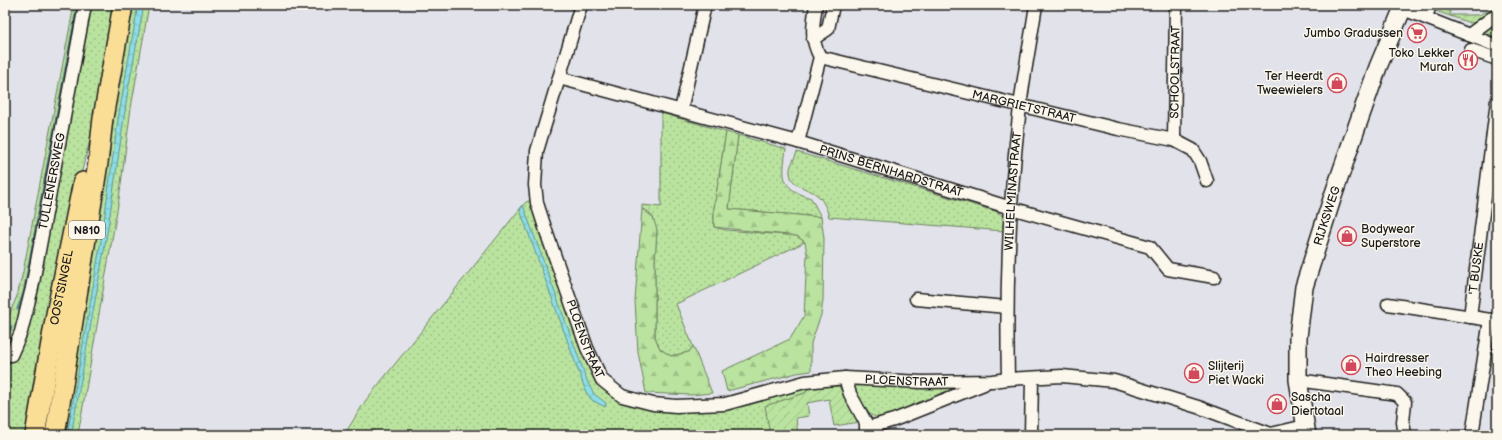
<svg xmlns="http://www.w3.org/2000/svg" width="1502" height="440" font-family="'Balsamiq Sans',sans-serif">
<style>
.grass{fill:url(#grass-dots);stroke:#6b805e}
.forest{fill:url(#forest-firs);stroke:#6b805e}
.garden{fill:url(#garden-furrows);stroke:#6b805e}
.water{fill:url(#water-waves);stroke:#609095}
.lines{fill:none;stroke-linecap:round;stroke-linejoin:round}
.stream{stroke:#609095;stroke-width:3.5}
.street-casing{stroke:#1c1c1c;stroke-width:15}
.secondary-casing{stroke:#1c1c1c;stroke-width:20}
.primary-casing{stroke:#1c1c1c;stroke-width:22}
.street{stroke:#fbf7ec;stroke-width:12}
.secondary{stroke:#fbf7ec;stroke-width:17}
.primary{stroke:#fbde96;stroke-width:19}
.labels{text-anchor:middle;stroke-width:3;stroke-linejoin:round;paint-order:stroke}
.shield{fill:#fbf7ec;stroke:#5f5e5a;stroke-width:1}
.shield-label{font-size:11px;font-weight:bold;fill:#1c1c1c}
.poi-label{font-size:12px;fill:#1c1c1c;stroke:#fbf7ec;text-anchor:start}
.street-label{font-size:12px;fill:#1c1c1c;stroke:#fbf7ec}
</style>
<defs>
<pattern id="grass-dots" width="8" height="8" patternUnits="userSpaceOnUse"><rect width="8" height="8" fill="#bae39f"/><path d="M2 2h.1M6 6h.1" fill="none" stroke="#9fc288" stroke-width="1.8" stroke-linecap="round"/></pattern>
<pattern id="forest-firs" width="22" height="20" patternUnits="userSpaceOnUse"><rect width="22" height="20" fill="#bae39f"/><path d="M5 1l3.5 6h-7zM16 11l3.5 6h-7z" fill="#9fc288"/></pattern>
<pattern id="garden-furrows" width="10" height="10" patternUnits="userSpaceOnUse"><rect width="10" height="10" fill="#bae39f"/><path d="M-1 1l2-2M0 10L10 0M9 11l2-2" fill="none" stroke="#9fc288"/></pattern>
<pattern id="water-waves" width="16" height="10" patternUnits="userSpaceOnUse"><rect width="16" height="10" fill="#8ddee6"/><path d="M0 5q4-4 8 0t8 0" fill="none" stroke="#79bec5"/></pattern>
</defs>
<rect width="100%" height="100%" fill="#e2e3ea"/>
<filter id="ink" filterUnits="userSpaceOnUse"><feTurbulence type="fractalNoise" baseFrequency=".025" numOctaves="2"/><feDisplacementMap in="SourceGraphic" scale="8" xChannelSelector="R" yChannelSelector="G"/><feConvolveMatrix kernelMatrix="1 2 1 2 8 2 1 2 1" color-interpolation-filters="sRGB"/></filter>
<g filter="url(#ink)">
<path class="grass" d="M 74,5 L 84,5 L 33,274 L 9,353 L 5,360 L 5,325 L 17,296 L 23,272 Z
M 89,5 L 117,5 L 98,110 L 80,178 L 26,435 L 5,435 L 5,370 L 12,359 Z
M 130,5 L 149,5 L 131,108 L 119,199 L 78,435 L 60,435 Z
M 661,113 L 726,132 L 714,208 L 714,227 L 726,230 L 797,236 L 805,242 L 676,304 L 693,346 L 689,352 L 671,356 L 660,349 L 655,337 L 655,261 L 657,230 L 649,212 L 642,209 L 642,205 L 661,207 Z
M 738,135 L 786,149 C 782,178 780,188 811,198 L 821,217 L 729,209 Z
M 797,152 L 998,212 L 1005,218 L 1004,231 L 829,217 C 827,209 823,200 817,195 C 807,187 789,187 790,170 C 790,165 795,158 797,152 Z
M 532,200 L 599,382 L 677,410 L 783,390 L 838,383 L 842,385 L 858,417 L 847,402 L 839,386 L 809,387 L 805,393 L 766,406 L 770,435 L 344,435 L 366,400 L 523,205 L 526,202 Z
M 855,384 L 950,388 L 960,386 L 962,389 L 891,416 C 865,422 862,406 853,385 Z"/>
<path class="forest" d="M 726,132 L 738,135 L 729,209 L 821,217 L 824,238 L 823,300 L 821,315 L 811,343 L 811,371 L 797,373 L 727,391 L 722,371 L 790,339 L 804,316 L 807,254 L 805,242 L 797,236 L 714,227 L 714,208 Z
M 642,209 L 653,217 L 657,230 L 655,261 L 655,337 L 660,349 L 671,356 L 689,352 L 693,346 L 712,393 L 691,395 L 646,393 L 638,352 L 635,301 Z"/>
<path class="garden" d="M 1435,5 L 1450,5 L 1450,15 L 1480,15 L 1483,12 L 1489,12 L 1489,5 L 1497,5 L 1497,9 L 1477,22 L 1470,23 L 1433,10 Z
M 1497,17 L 1497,34 L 1494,38 L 1484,30 Z
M 839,386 L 860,422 L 834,426 L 829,399 L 807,403 L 809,416 L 796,418 L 798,435 L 770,435 L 765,406 L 805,393 L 809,387 Z"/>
<path class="water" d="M 138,5 L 144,5 L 128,90 L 108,228 L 72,430 L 68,430 L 102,235 L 118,120 Z
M 523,205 L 588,383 L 594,394 L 606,403 L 605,407 L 592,400 L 586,392 L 520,210 Z"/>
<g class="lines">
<path class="stream" d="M 18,309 L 24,294 L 78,5
M 5,340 L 11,327"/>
<g class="street-casing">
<g id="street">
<path id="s1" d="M 581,5 L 537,151 L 535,185 L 537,203 L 548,237 L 587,348 L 602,380 L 622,396 L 653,404 L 676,406 L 725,404 L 805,382 L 845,378 L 922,382 L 992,381 L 1008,379 L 1062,376 L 1114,381 L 1201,408 L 1271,434 L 1305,426"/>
<path d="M 1403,9 L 1497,46"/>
<path d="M 1426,17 L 1430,5"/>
<path d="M 1469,35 L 1497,14"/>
<path d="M 813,39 L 828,29 L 833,5"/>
<path d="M 1471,50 L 1497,59"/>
<path id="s2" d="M 820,57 L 1118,129 L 1174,140 L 1193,150 L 1200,161 L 1207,181"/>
<path id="s3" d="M 559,78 L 798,142 L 1011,208 L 1150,247 L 1168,269 L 1214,277"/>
<path d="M 681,110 L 705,5"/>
<path id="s4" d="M 1174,140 L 1176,5"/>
<path d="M 798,142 L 820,57 C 810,39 813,24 816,5"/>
<path d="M 916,299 L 1007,307"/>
<path d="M 1388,304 L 1497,321"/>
<path id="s5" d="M 1470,317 L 1497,101"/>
<path id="s6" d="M 11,355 L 21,332 L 32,288 L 85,5"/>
<path d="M 845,378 L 850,394 L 866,423 L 866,435"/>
<path id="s7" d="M 1008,379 C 1006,288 1009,197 1020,107 C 1024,73 1031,39 1036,5"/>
<path d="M 1298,380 L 1397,394 L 1405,402 L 1403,422 L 1405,435"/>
<path d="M 867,428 L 894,420 L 984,384"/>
<path d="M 1031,435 L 1032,378"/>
<path d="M 1472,435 L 1490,320"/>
</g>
</g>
<g class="secondary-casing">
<g id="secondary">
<path id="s8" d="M 1307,435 L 1298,380 L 1298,337 L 1304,287 L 1332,199 L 1356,129 L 1378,67 L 1404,5"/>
</g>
</g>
<g class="primary-casing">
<g id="primary">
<path id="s9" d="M 35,435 L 56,314 L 83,182"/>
<path d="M 55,435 L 98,163 L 103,118 L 123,5"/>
</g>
</g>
<use href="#street" class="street"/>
<use href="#secondary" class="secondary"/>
<use href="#primary" class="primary"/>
</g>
</g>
<defs>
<g id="supermarket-ring" transform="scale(1)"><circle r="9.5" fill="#fbf7ec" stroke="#d1495b" stroke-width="1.5"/><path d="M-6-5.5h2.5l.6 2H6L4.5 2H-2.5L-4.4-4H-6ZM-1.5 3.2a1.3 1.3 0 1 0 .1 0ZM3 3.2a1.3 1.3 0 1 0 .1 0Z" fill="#d1495b"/></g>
<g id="restaurant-ring" transform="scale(1)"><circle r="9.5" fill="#fbf7ec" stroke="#d1495b" stroke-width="1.5"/><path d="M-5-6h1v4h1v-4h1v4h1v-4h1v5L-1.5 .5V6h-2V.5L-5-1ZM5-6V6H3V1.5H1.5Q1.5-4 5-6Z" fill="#d1495b"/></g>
<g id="shop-ring" transform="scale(1)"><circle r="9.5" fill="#fbf7ec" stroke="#d1495b" stroke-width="1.5"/><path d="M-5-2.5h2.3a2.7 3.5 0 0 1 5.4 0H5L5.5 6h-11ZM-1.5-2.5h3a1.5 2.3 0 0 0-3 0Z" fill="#d1495b"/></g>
</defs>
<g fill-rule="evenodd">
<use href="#supermarket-ring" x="1417" y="33"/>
<use href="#restaurant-ring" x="1468" y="60"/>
<use href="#shop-ring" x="1337" y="83"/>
<use href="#shop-ring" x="1347" y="236"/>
<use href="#shop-ring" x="1351" y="365"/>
<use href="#shop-ring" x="1194" y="373"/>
<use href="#shop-ring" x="1277" y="404"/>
</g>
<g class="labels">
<rect class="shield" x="69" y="221" width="36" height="18" rx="3"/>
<g class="shield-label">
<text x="87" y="234">N810</text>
</g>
<g class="poi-label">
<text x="1403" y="37" text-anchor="end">Jumbo Gradussen</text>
<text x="1454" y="57" text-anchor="end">Toko Lekker<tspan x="1454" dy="14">Murah</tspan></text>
<text x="1323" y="80" text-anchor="end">Ter Heerdt<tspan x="1323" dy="14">Tweewielers</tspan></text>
<text x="1361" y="233">Bodywear<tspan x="1361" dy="14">Superstore</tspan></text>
<text x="1365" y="362">Hairdresser<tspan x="1365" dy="14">Theo Heebing</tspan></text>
<text x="1208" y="370">Slijterij<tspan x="1208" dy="14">Piet Wacki</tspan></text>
<text x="1291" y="401">Sascha<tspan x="1291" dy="14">Diertotaal</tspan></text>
</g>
<g class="street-label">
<text dy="4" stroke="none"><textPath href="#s4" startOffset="68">SCHOOLSTRAAT</textPath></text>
<text dy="4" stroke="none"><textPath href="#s2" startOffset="210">MARGRIETSTRAAT</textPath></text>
<text dy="4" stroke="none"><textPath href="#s3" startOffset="345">PRINS BERNHARDSTRAAT</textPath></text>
<text dy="4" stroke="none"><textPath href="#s6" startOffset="179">TULLENERSWEG</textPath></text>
<text dy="4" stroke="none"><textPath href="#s7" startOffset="188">WILHELMINASTRAAT</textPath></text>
<text dy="4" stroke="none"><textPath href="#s8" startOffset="224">RIJKSWEG</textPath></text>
<text dy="4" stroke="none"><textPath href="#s5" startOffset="49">'T BUSKE</textPath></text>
<text dy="4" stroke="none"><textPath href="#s9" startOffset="150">OOSTSINGEL</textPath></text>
<text dy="4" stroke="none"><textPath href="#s1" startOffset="349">PLOENSTRAAT</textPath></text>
<text dy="4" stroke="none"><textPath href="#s1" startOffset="708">PLOENSTRAAT</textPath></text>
</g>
</g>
<rect width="1502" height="440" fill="none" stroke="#fbf7ec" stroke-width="20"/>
<rect x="10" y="10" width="1482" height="420" fill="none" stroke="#1c1c1c" stroke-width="1.5" filter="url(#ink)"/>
</svg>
